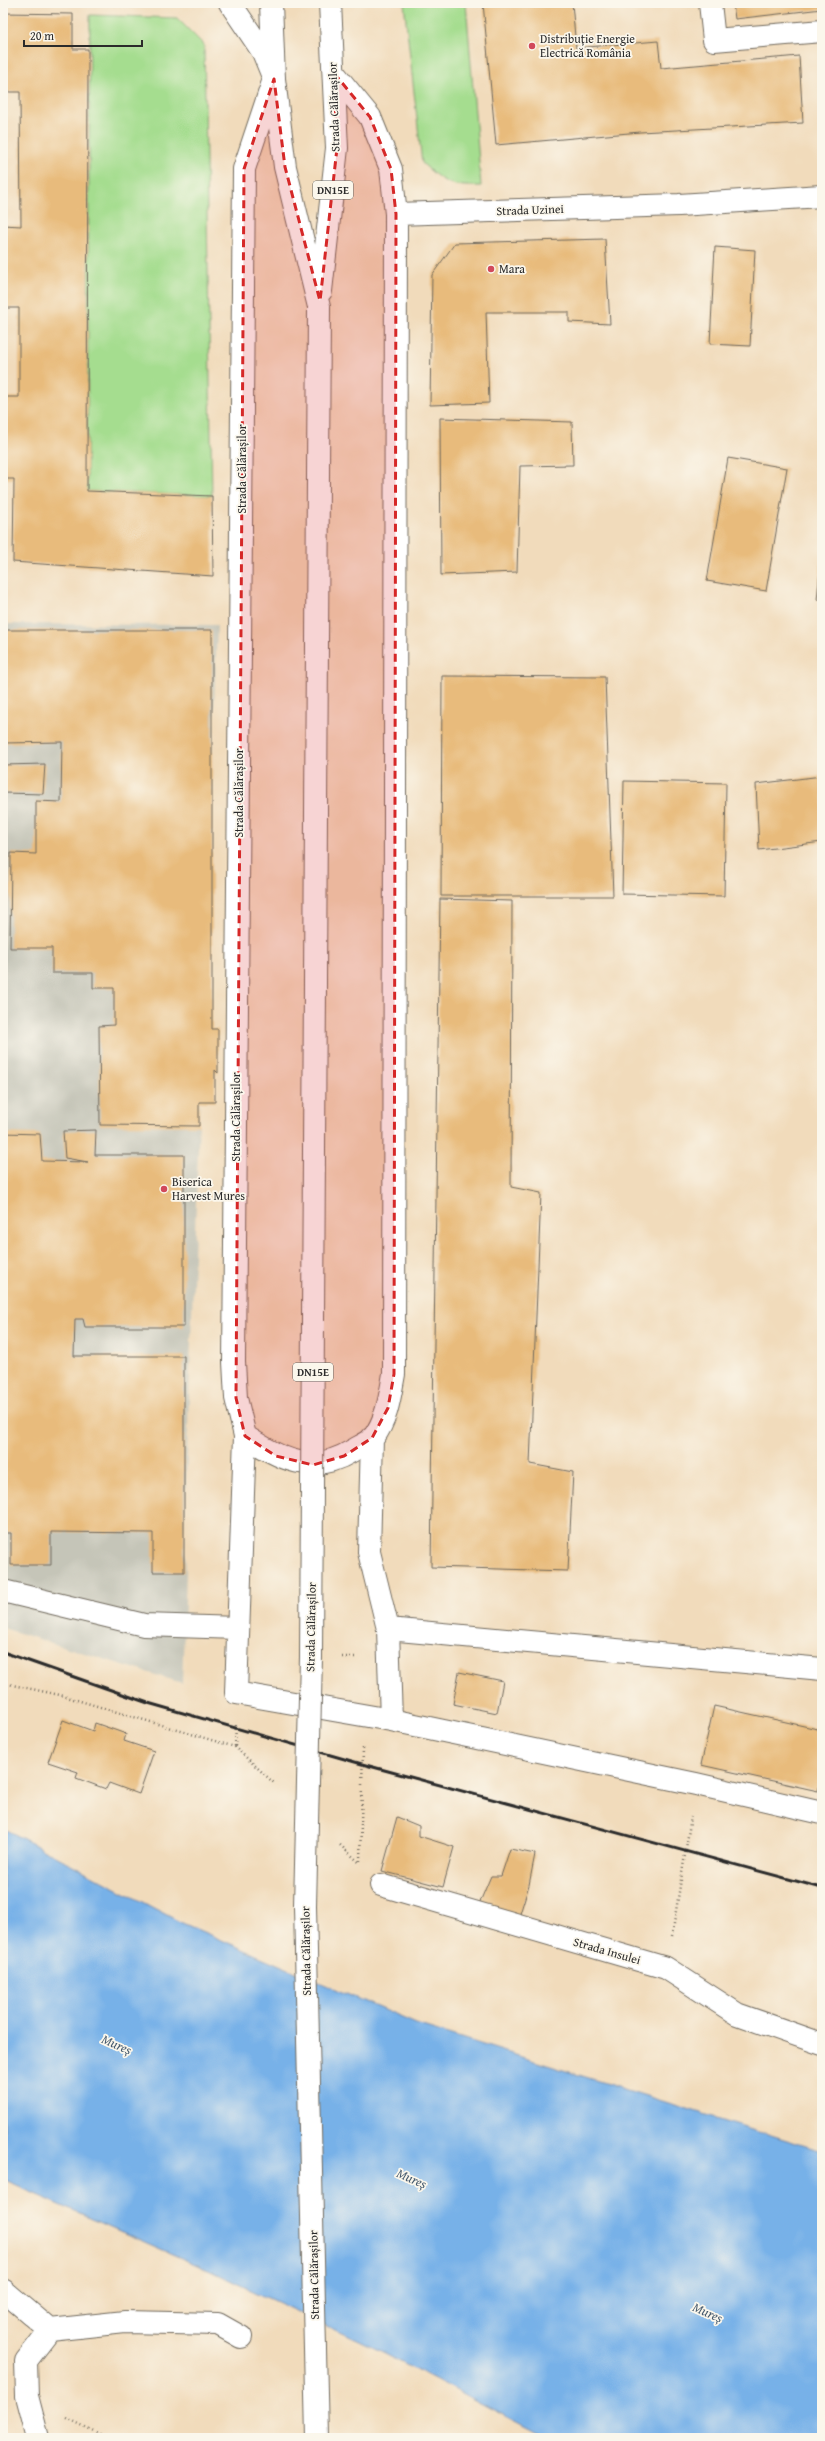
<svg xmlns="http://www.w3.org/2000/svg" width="825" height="2441" font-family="'Gentium Book Plus',serif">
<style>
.industrial{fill:#c5c5b8}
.green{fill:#a5dd8f;stroke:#68845d}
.water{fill:#77b1e8;stroke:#516e8a}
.building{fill:#e8bb7c}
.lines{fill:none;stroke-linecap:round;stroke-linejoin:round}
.minor-casing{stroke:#70695d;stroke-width:24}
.major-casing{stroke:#70695d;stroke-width:24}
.path{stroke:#70695d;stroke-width:2.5;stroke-dasharray:1 3;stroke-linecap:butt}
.minor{stroke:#fff;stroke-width:22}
.major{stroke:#fff;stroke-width:22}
.rail{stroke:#2b2b2b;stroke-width:3}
.major-bridge-casing{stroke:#70695d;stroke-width:24;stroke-linecap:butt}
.major-bridge{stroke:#fff;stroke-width:22}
.marked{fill:#d62828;fill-opacity:0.2;stroke:#d62828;stroke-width:3;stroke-dasharray:8 5;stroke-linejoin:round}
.poi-dot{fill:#d1495b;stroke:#fbf7ec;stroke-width:1.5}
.labels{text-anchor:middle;stroke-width:3.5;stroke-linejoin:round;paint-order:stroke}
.shield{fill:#fbf7ec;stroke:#696865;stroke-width:1}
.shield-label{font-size:11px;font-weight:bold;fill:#2b2b2b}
.poi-label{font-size:12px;fill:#2b2b2b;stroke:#fbf7ec;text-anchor:start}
.street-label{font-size:12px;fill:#2b2b2b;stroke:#fbf7ec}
.water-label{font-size:13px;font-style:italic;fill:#465a6d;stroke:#fbf7ec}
</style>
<rect width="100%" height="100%" fill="#fbf7ec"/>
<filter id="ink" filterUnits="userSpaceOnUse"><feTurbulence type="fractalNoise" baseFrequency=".025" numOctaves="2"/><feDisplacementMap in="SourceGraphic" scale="8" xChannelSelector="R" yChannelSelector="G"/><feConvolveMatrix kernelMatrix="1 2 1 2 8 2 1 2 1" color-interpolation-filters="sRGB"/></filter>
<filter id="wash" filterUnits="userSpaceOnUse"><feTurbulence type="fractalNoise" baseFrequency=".012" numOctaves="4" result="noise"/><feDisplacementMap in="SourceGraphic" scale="16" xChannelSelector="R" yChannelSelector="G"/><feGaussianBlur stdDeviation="0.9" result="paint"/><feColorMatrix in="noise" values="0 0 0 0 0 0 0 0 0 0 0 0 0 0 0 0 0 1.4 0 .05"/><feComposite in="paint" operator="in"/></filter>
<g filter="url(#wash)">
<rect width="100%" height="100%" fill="#f1dbbb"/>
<path class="industrial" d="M 3,624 L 217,625 L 184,1533 L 186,1573 L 182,1683 L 3,1628 Z"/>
<path class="green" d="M 404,3 L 466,3 L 481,186 C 450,187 445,184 422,163 Z
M 90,15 L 177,18 L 204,45 L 212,496 L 87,491 Z"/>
<path class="water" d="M 3,1828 L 180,1922 L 416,2024 L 822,2151 L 822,2438 L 547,2438 L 385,2353 L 204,2268 L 3,2180 Z"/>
<g id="blocks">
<path class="building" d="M 483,3 L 572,3 L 576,48 L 658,41 L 661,68 L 799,56 L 803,123 L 640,132 L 496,145 Z
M 733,3 L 822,3 L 822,9 L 735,19 Z
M 3,13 L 73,14 L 73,49 L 88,49 L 87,491 L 212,496 L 213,576 L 13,562 L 14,479 L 3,479 L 3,397 L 19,397 L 19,308 L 3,308 L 3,225 L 21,226 L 20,92 L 3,92 Z
M 605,239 L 610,324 L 569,322 L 569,312 L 486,312 L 489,403 L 430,405 L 432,275 L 455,243 Z
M 715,247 L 755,250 L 750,346 L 710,344 Z
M 440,418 L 572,422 L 573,465 L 520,466 L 517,572 L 441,575 Z
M 728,458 L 787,468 L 766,591 L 707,581 Z
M 821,560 L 822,560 L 822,600 L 817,600 Z
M 3,630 L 212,630 L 212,1029 L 218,1029 L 218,1073 L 215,1070 L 215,1102 L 199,1102 L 199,1126 L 100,1125 L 99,1026 L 114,1025 L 114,988 L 93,988 L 93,973 L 52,973 L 52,948 L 10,948 L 11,853 L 36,854 L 36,801 L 61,802 L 62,742 L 3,743 Z
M 442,676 L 605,677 L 613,896 L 441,896 Z
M 45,764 L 43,794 L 3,793 L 3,765 Z
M 822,776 L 822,842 L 759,850 L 756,784 Z
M 624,781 L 726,783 L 724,896 L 622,894 Z
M 440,899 L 512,901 L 511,1187 L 541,1193 L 530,1464 L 573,1472 L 568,1571 L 431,1567 Z
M 96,1130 L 95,1155 L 184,1155 L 184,1327 L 85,1327 L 83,1319 L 75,1319 L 74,1356 L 184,1356 L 184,1572 L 153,1572 L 153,1533 L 51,1532 L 51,1565 L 11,1565 L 11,1533 L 3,1533 L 3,1133 L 40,1134 L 42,1161 L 88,1162 L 65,1158 L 63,1131 Z
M 459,1672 L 503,1681 L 497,1713 L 453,1704 Z
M 714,1706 L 822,1730 L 822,1773 L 818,1791 L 701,1765 Z
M 63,1720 L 93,1731 L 95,1723 L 126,1734 L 124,1741 L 154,1751 L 139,1794 L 109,1783 L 106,1789 L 76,1778 L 78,1772 L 48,1762 Z
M 397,1817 L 419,1826 L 419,1836 L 454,1847 L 443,1887 L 382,1871 Z
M 510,1849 L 535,1854 L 529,1885 L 518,1920 L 477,1909 L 491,1876 L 501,1876 Z"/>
</g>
</g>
<g filter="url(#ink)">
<use href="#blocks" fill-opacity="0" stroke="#70695d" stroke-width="1"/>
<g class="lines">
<g class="minor-casing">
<path id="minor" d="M 230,3 L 263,52 L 274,79 L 244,169 L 234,1362 L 236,1398 L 245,1436 C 281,1459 311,1476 352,1451 C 358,1447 368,1443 373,1438 C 387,1420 390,1396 394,1374 L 396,214 L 391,169 L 370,117 L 334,73
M 710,3 L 714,40 L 822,31
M 396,214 L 679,205 L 822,196
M 245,1436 L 236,1693 L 391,1720
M 372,1438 L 369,1552 L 388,1629 L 391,1720 L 696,1784 L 822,1813
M 3,1591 L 144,1625 L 238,1628
M 388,1629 L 822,1669
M 381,1885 L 666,1968 L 737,2014 L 822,2044
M 3,2290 L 50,2330
M 38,2438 L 27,2396 L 26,2361 L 50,2330 L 125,2322 L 218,2324 L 241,2337"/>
</g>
<g class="major-casing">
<path id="major" d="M 271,3 L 274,79 L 285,167 L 319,307
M 321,291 L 337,148 L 330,3"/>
</g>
<path class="path" d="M 342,1657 L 357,1657
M 3,1683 L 60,1695 L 235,1747 L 275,1784
M 235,1746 L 236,1725
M 340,1845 L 360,1863
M 360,1861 L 363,1748
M 672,1936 L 691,1817
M 67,2418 L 108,2438"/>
<use href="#minor" class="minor"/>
<use href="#major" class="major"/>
<path class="rail" d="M 3,1652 L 148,1703 L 362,1764 L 822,1888"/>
<g class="major-bridge-casing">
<path id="major-bridge" d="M 317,2438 L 305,1906 L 311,1657 L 319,307"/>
</g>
<use href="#major-bridge" class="major-bridge"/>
</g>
</g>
<path class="marked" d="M 334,73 L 370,117 L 391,169 L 396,214 L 394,1374 L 388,1408 L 372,1438 L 344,1456 L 313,1465 L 276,1456 L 245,1436 L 236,1398 L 244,169 L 274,79 L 285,167 L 320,301 L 337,148 Z"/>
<g class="poi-dot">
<circle cx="532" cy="46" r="4"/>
<circle cx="491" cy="269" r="4"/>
<circle cx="164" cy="1189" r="4"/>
</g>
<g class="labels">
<g class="shield">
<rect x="313" y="181" width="40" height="18" rx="3"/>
<rect x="293" y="1363" width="40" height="18" rx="3"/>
</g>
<g class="shield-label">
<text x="333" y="194">DN15E</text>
<text x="313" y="1376">DN15E</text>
</g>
<g class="poi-label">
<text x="540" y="43">Distribuție Energie<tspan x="540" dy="14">Electrică România</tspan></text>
<text x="499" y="273">Mara</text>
<text x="172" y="1186">Biserica<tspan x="172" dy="14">Harvest Mures</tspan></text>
</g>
<g class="street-label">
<text transform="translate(334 107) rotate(-92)" y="4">Strada Călărașilor</text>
<text transform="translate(530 210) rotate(-2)" y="4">Strada Uzinei</text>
<text transform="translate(242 469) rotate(-90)" y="4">Strada Călărașilor</text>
<text transform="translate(239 793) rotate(-90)" y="4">Strada Călărașilor</text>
<text transform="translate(236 1117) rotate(-90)" y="4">Strada Călărașilor</text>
<text transform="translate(311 1627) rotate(-89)" y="4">Strada Călărașilor</text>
<text transform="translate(306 1951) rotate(-91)" y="4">Strada Călărașilor</text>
<text transform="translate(607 1951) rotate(16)" y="4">Strada Insulei</text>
<text transform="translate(314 2275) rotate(-91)" y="4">Strada Călărașilor</text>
</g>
<g class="water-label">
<text transform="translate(117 2044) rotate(24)" y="5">Mureș</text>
<text transform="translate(412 2178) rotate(24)" y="5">Mureș</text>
<text transform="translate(708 2312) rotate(24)" y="5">Mureș</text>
</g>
</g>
<rect width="825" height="2441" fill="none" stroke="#fbf7ec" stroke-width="16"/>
<path d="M24 40v6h118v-6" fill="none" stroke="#2b2b2b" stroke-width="2"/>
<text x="30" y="40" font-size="12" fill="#2b2b2b" stroke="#fbf7ec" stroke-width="3" paint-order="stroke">20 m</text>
</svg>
